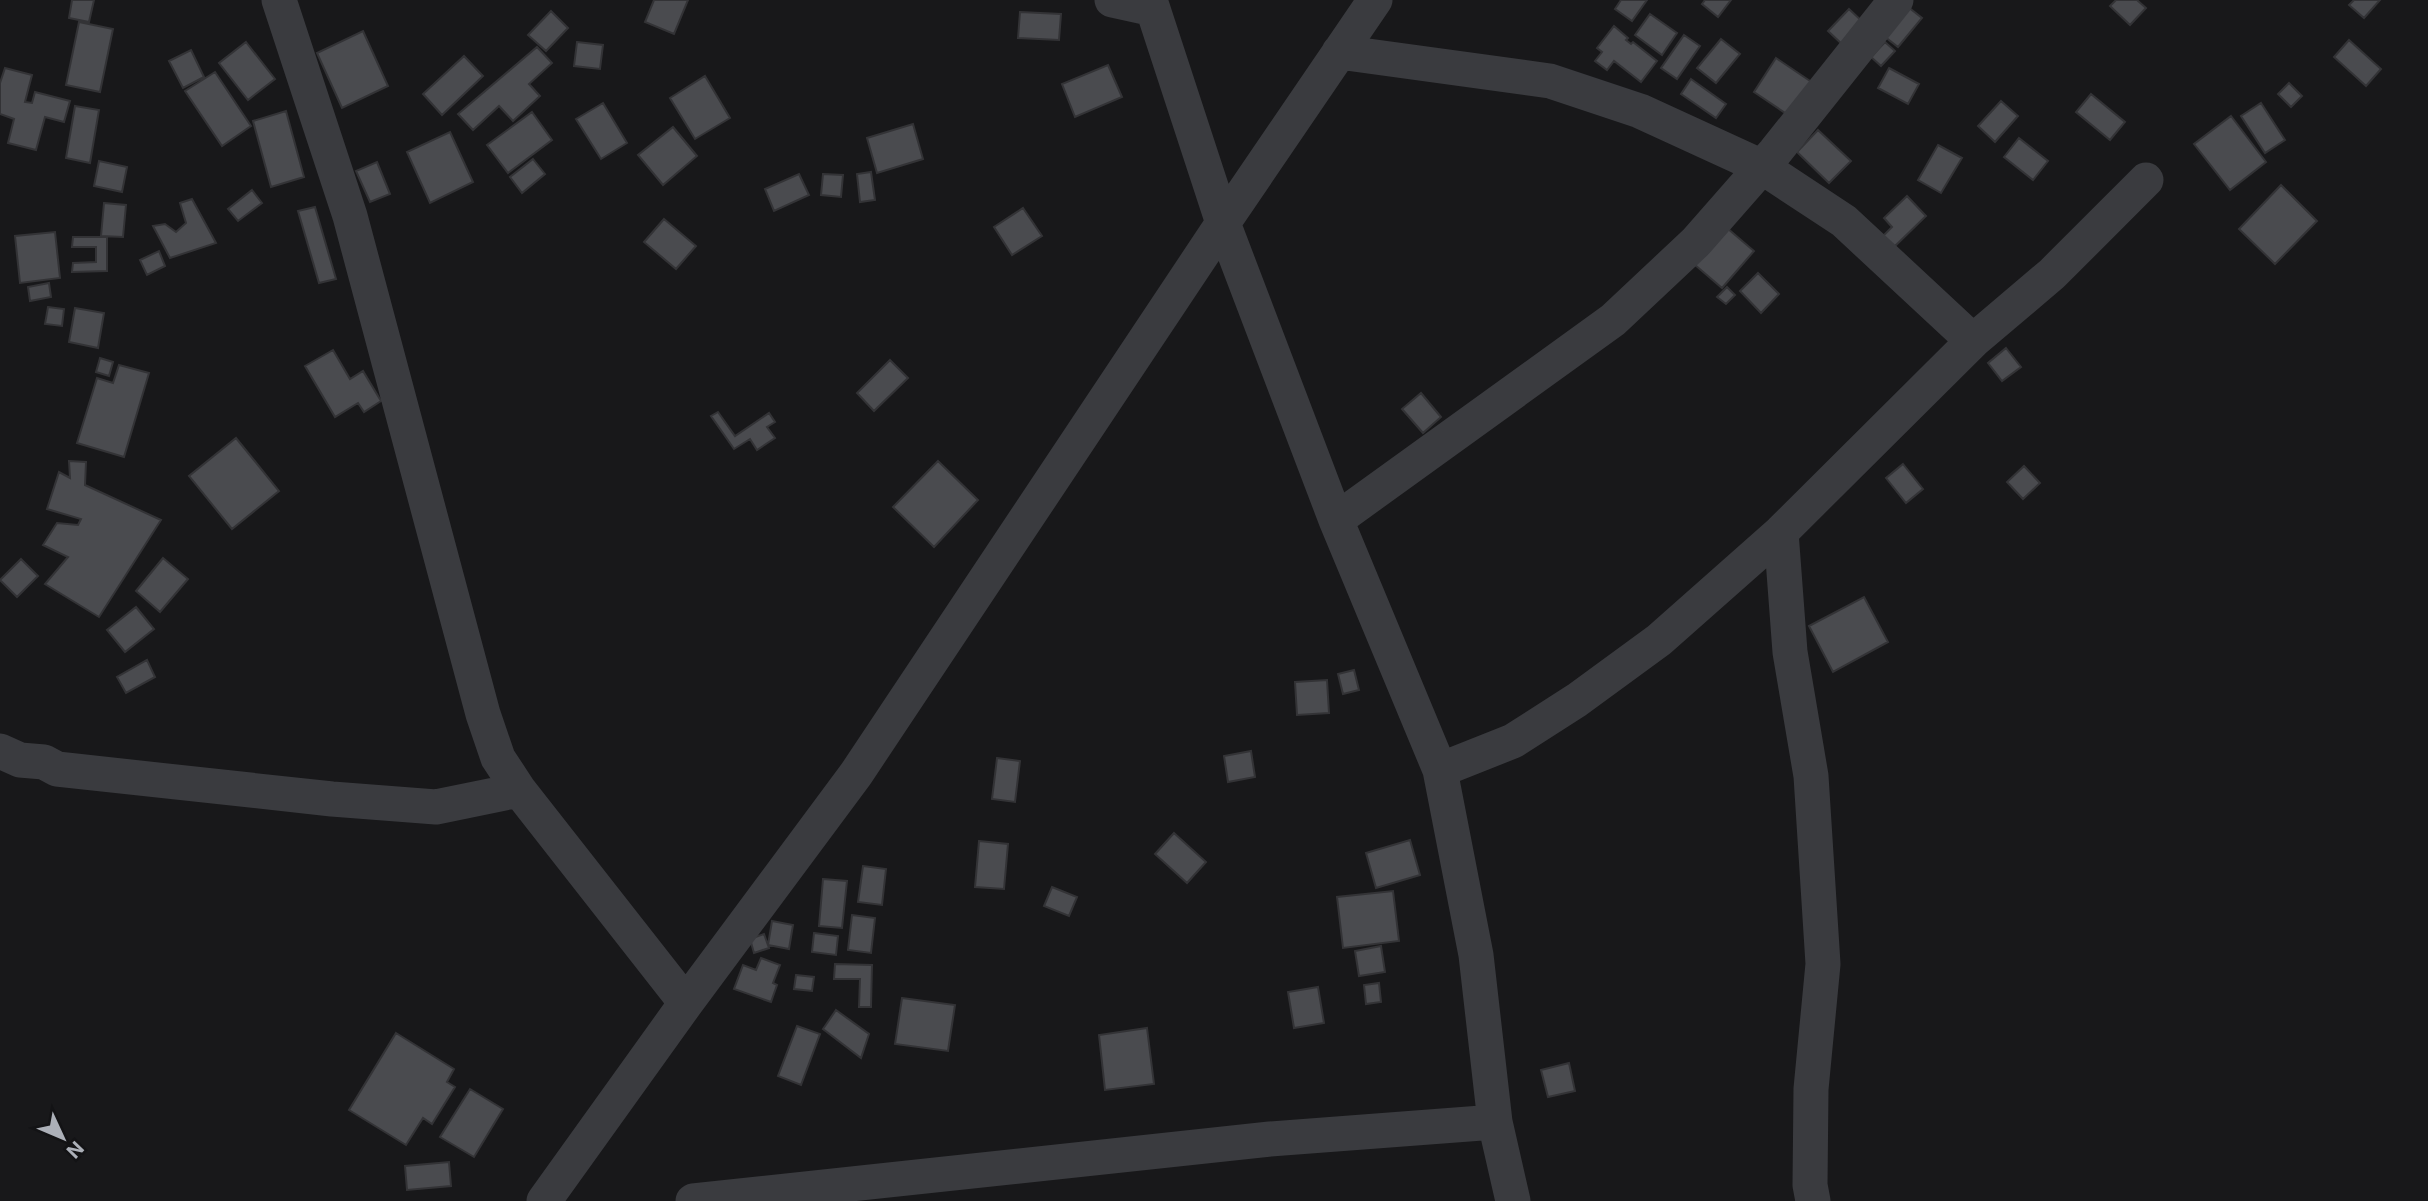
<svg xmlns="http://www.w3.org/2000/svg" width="2428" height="1201" font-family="Inter,sans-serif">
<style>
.building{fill:#4a4b4f;stroke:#333336;stroke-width:2}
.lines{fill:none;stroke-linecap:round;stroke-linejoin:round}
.minor{stroke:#3a3b3f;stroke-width:35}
</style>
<rect width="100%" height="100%" fill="#18181a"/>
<path class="building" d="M 72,0 L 94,0 L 89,22 L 69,18 Z
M 654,0 L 688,0 L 674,34 L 645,22 Z
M 1621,0 L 1647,0 L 1632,21 L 1615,9 Z
M 1705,0 L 1731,0 L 1718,17 L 1702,4 Z
M 2116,0 L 2137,0 L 2146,8 L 2130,25 L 2110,6 Z
M 2354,0 L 2380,0 L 2364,18 L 2349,5 Z
M 1903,3 L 1922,18 L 1898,47 L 1880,33 Z
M 1849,9 L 1865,24 L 1844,46 L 1828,31 Z
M 551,11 L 568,28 L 546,51 L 528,35 Z
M 1020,12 L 1061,14 L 1059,40 L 1018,38 Z
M 1650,14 L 1677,33 L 1662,55 L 1635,35 Z
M 79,22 L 113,29 L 100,92 L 66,85 Z
M 1614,26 L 1628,38 L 1626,40 L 1631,44 L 1633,42 L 1657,61 L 1641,82 L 1614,61 L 1607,70 L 1595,61 L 1602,52 L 1597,48 Z
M 363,31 L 388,86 L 342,108 L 317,53 Z
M 1684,35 L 1700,46 L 1677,79 L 1661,68 Z
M 1721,39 L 1740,54 L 1716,83 L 1697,68 Z
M 2349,40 L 2381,69 L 2366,86 L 2334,57 Z
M 246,42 L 275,79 L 248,100 L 219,63 Z
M 577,42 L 603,45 L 600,69 L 574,66 Z
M 1885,42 L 1895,51 L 1881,66 L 1871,57 Z
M 537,47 L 552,63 L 529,84 L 540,96 L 513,121 L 499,106 L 473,130 L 458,114 Z
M 191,50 L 204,77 L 183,88 L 169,61 Z
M 464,56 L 483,76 L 442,115 L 423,94 Z
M 1776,58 L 1813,83 L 1791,117 L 1754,92 Z
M 1108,65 L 1122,97 L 1075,117 L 1062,84 Z
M 5,68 L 32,75 L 25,102 L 32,103 L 35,92 L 70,101 L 64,122 L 45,117 L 36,150 L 8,143 L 14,119 L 0,114 L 0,83 Z
M 1889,68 L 1919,84 L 1908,104 L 1878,88 Z
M 215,72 L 251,126 L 222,146 L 185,91 Z
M 705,76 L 730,118 L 695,139 L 670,98 Z
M 1691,79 L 1726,104 L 1716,118 L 1681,94 Z
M 2289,83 L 2302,96 L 2291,107 L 2278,94 Z
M 2091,94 L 2125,122 L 2110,140 L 2076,112 Z
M 2001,101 L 2018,116 L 1995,142 L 1978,126 Z
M 603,103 L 627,143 L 601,159 L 576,119 Z
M 2261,103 L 2285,140 L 2265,153 L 2241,116 Z
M 75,106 L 99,110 L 90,163 L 66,158 Z
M 286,111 L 304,177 L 271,187 L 253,121 Z
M 532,112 L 552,140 L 508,173 L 487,145 Z
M 2231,116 L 2266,162 L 2230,190 L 2194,144 Z
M 913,124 L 923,159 L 877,173 L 867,138 Z
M 673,127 L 697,156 L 663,185 L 638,155 Z
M 1818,130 L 1851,161 L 1829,183 L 1797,152 Z
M 450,132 L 473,182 L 430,203 L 407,152 Z
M 2019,138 L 2048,161 L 2033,180 L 2004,157 Z
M 1938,145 L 1962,158 L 1941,193 L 1918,180 Z
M 533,159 L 545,174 L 522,193 L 510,177 Z
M 99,161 L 127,167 L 122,192 L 94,186 Z
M 377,162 L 390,194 L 370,202 L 356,171 Z
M 871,172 L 875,200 L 860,202 L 857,174 Z
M 799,174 L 809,195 L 774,211 L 765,189 Z
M 823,174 L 843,175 L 841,197 L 821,195 Z
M 2281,185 L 2317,221 L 2275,264 L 2239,229 Z
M 252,190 L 262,203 L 238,221 L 228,209 Z
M 1907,196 L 1926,216 L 1894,247 L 1883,236 L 1892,227 L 1884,218 Z
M 192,199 L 216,243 L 170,258 L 153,226 L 165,224 L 176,232 L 186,223 L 180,203 Z
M 104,203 L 126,205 L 123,237 L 101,236 Z
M 315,207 L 336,279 L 319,283 L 298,211 Z
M 1023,208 L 1042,236 L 1012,255 L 994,227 Z
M 664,219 L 696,246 L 676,269 L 644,242 Z
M 1727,228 L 1754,251 L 1722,288 L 1695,265 Z
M 55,232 L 60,278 L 20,283 L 15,236 Z
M 73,237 L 107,237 L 107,271 L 72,272 L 73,263 L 96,262 L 96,247 L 72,247 Z
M 159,251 L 165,266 L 147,275 L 140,260 Z
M 1758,273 L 1779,294 L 1761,313 L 1740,291 Z
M 49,283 L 51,297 L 30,301 L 28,287 Z
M 1727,287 L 1735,295 L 1726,304 L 1717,297 Z
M 48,307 L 64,309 L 62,326 L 45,324 Z
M 75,308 L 104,313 L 98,348 L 69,342 Z
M 2006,348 L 2021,367 L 2002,381 L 1988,363 Z
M 333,350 L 350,379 L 363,371 L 381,401 L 364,412 L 358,403 L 335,417 L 305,366 Z
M 100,358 L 113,362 L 109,376 L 96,372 Z
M 890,360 L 908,378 L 874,411 L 857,393 Z
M 119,365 L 149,373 L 124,457 L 77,443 L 97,378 L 113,383 Z
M 1421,393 L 1441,417 L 1423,433 L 1402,409 Z
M 718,412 L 735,436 L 769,413 L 775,422 L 767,427 L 775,438 L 757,450 L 750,439 L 734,449 L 711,416 Z
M 236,438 L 279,491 L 232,529 L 189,476 Z
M 69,461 L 86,462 L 85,485 L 161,520 L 99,617 L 45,584 L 68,557 L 43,545 L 57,523 L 78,525 L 81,519 L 47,509 L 59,472 L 70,478 Z
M 938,461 L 978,500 L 934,547 L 893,507 Z
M 1903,464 L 1923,489 L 1906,503 L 1886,478 Z
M 2024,466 L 2040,483 L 2023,499 L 2007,482 Z
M 163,558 L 188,579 L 160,612 L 136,591 Z
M 21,559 L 38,576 L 17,597 L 0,580 Z
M 1864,597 L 1888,642 L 1833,672 L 1809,626 Z
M 136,607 L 154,629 L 125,652 L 107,630 Z
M 147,660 L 155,677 L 126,693 L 117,677 Z
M 1354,670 L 1359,690 L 1343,694 L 1338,674 Z
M 1327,680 L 1329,713 L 1297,715 L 1295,682 Z
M 1251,751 L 1255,777 L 1228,782 L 1224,756 Z
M 997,758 L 1020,761 L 1015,802 L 992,799 Z
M 1174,833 L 1206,862 L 1187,883 L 1155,854 Z
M 1410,840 L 1420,875 L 1376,888 L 1366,853 Z
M 979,841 L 1008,844 L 1004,889 L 975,887 Z
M 863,866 L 886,869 L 882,905 L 858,902 Z
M 823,879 L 847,881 L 842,928 L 819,926 Z
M 1052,887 L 1077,897 L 1069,916 L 1044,906 Z
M 1393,891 L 1399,941 L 1343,948 L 1337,897 Z
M 852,915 L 875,918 L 871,953 L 848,950 Z
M 772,921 L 793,925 L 789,949 L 768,945 Z
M 814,933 L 838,936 L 836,955 L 812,952 Z
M 764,934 L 769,948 L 754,953 L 750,939 Z
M 1381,946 L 1385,972 L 1359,976 L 1355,951 Z
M 761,958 L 780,965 L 773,983 L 777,985 L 771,1002 L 734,989 L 743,965 L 756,970 Z
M 835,964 L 872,965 L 871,1007 L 859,1007 L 860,979 L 834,979 Z
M 796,975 L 814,977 L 812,991 L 794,989 Z
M 1379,983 L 1381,1002 L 1366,1004 L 1364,985 Z
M 1318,987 L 1324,1023 L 1294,1028 L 1288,992 Z
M 902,998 L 955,1005 L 948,1051 L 895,1044 Z
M 836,1010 L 869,1034 L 861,1058 L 823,1029 Z
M 797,1026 L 820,1034 L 801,1085 L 778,1076 Z
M 1147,1028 L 1154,1084 L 1105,1090 L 1099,1035 Z
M 396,1033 L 454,1069 L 447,1082 L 455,1087 L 432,1124 L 423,1118 L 406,1145 L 349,1110 Z
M 1569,1063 L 1575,1091 L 1548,1097 L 1541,1070 Z
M 470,1089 L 503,1109 L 474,1157 L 440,1137 Z
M 449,1162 L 451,1186 L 407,1190 L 405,1166 Z"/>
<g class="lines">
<path class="minor" d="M 279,0 L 350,216 L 483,714 L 498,758 L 519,790 L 686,1003
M 1112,0 L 1153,9
M 1150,0 L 1223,223 L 1336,520 L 1440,770 L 1476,955 L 1495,1122 L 1513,1201
M 1339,52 L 1550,81 L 1640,111 L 1762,167 L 1844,221 L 1973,341
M 1336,520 L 1613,320 L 1696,242 L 1775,152 L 1896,0
M 1781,532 L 1790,652 L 1811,776 L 1823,964 L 1811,1089 L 1810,1185 L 1813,1201
M 0,751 L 20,760 L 44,762 L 57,769 L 332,799 L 436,807 L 519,790
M 1440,770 L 1513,741 L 1577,700 L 1659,640 L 1781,532 L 1973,341 L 2052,274 L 2146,180
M 544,1201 L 686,1003 L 856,774 L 1223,223 L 1375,0
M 693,1201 L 1270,1139 L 1495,1122"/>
</g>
<g transform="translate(63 1138) rotate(134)" stroke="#131315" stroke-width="5" paint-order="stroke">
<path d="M0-5L12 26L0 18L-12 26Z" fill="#acb0b8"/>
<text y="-10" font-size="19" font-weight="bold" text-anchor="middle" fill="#acb0b8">N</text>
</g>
</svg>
